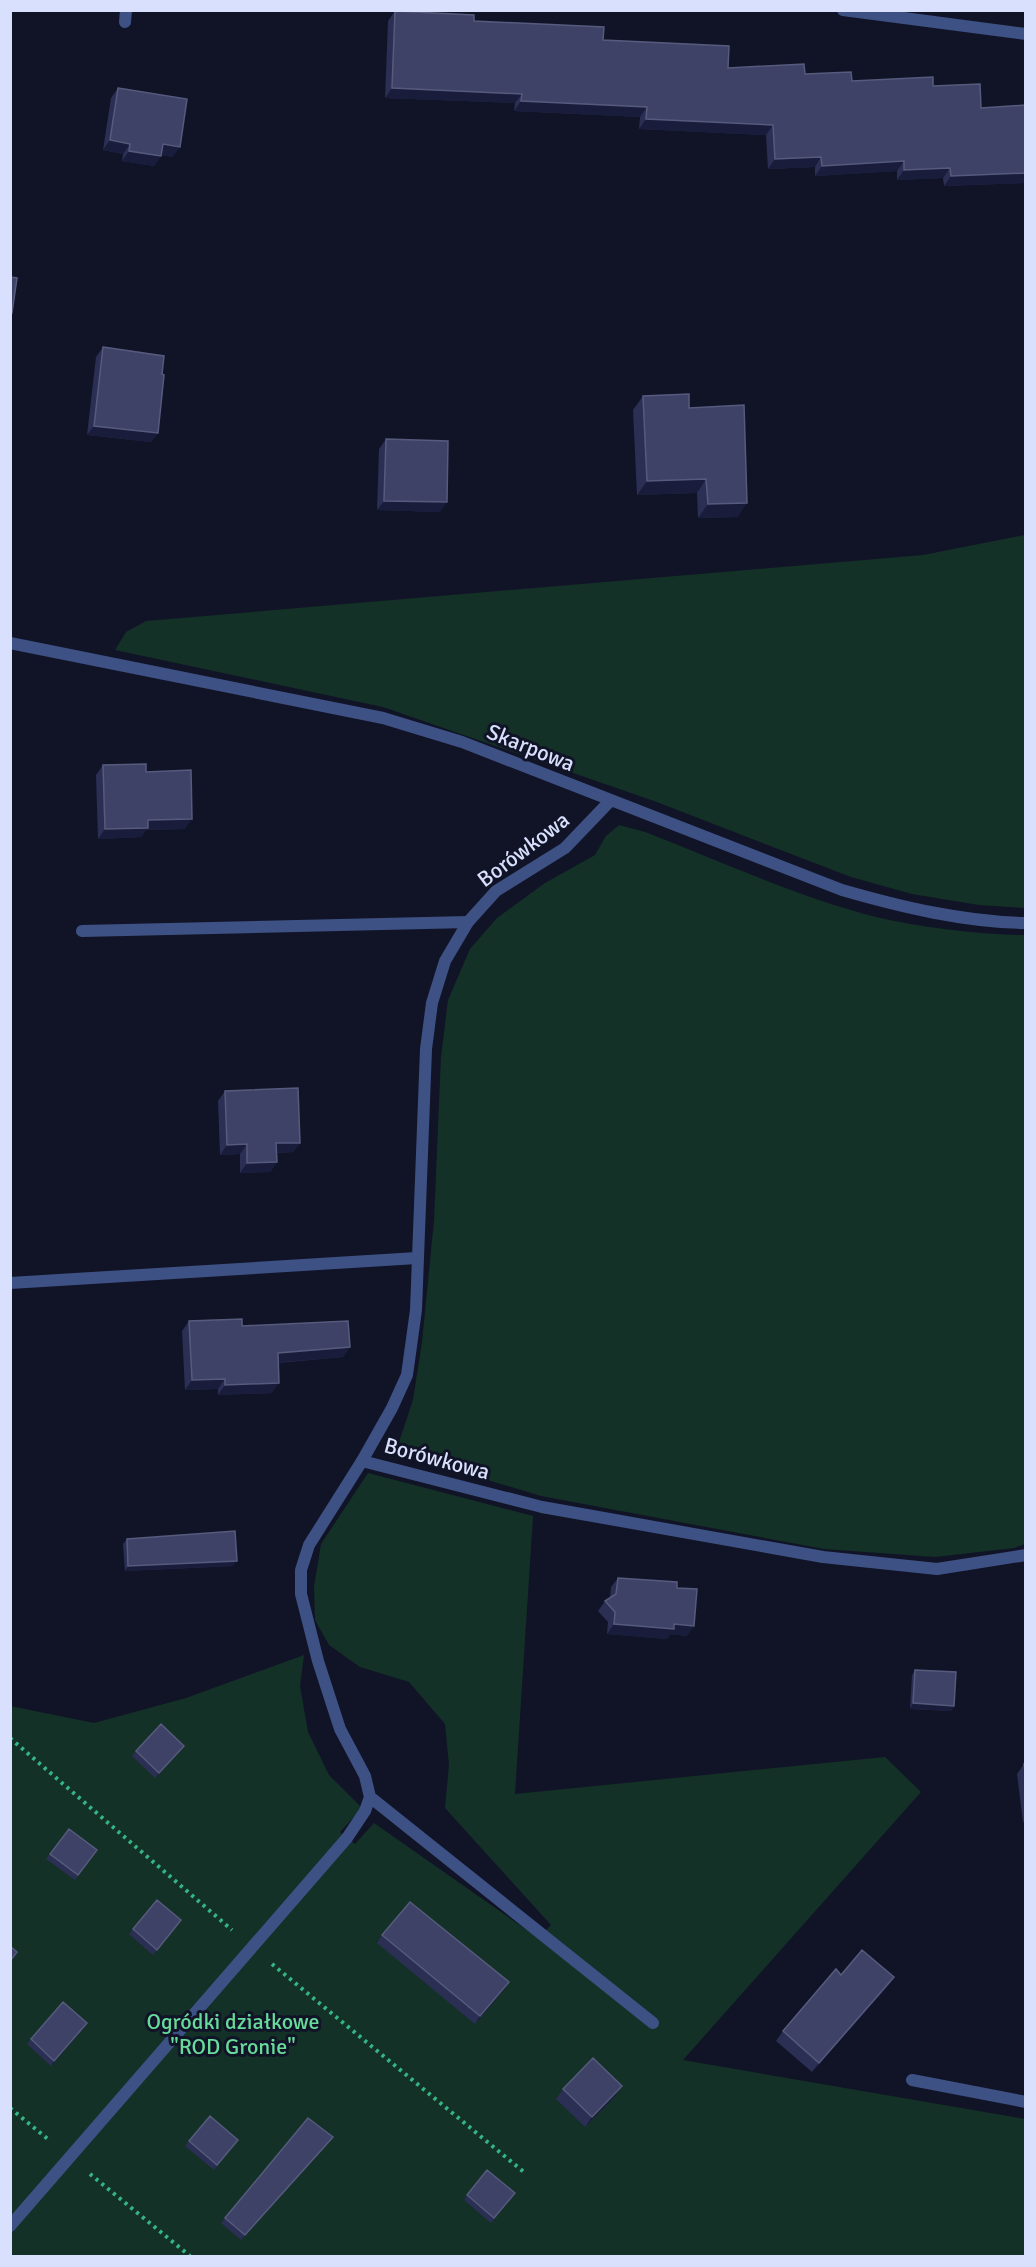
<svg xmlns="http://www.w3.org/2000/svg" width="1036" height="2267" font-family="Signika,sans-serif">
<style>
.green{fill:#143127}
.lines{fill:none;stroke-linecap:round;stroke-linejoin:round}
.path{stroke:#35b585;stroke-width:4;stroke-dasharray:3 4.5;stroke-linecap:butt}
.lane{stroke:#3e5184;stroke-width:12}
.street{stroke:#3e5184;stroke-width:12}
.wall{fill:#2b2f54}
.shaded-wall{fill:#191c3a}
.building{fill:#3e4266;stroke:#565b7e;stroke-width:1.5}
.labels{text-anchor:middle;stroke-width:6;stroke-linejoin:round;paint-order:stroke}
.street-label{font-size:22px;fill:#d8e0fd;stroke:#111427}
.park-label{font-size:22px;fill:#66db9a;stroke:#111427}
</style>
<rect width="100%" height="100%" fill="#111427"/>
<path class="green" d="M 1025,535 L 1025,908 L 979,905 L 912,894 L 851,877 L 654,801 L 383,707 L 115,650 L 126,632 L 146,621 L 923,555 Z
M 619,825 L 645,832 C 720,861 798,897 876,917 C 918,927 982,935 1025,935 L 1025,1544 L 1014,1548 L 935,1557 L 824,1549 L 541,1496 L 408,1456 L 398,1445 L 413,1400 L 422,1342 L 434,1221 L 441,1057 L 448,1000 L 470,949 L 497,918 L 545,883 L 595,855 L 606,836 Z
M 368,1473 L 533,1516 L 515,1794 L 885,1757 L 921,1792 L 683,2060 L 1025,2119 L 1025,2256 L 11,2256 L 10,1706 L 94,1723 L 186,1698 L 304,1655 L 300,1686 L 308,1732 L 329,1775 L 362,1808 L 340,1832 L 355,1844 L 374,1823 L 538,1938 L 551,1925 L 445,1808 L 449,1765 L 445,1724 L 409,1682 L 360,1667 L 329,1645 L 315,1620 L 314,1587 L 321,1544 Z"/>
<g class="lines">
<path class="path" d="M 10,1738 L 232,1930
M 272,1964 L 525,2173
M 10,2108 L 49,2140
M 90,2174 L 190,2256"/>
<path class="lane" d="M 843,10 L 1026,34
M 125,22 L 126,10
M 82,931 L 468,922
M 10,1283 L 417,1258
M 653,2023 L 370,1797 L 365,1776 L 340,1729 L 318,1661 L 301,1594 L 301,1570 L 309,1545 L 362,1461 L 542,1507 L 823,1557 L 937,1569 L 1026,1555
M 912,2080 L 1026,2102
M 10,2226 L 347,1838 L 365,1811 L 370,1797"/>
<path class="street" d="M 10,643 L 383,718 L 462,742 L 842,890 C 901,907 964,922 1026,923
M 362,1461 L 392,1408 L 407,1375 L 416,1310 L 426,1049 L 432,1003 L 445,961 L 468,922 L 496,891 L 565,848 L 610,801"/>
</g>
<path class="wall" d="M 395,11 L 603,40 L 728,68 L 805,74 L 852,81 L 933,86 L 981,108 L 1026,105 L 1026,183 L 944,186 L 943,178 L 897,180 L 897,171 L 815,176 L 815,167 L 768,169 L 766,135 L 639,129 L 640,117 L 514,111 L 515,103 L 385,98 L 388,21 Z
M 118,88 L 173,157 L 161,155 L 154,166 L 122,161 L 123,154 L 103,150 L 111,98 Z
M 103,347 L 158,433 L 151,442 L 87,435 L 96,357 Z
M 643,396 L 689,408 L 738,517 L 698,518 L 697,493 L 637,495 L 633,410 Z
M 386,439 L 440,512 L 377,510 L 379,449 Z
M 103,765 L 146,772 L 185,829 L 146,830 L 141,837 L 98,839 L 96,775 Z
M 225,1091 L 300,1143 L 293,1152 L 277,1153 L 277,1162 L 270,1172 L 240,1173 L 240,1154 L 220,1155 L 218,1101 Z
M 189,1321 L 242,1326 L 350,1347 L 343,1357 L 278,1363 L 272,1393 L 218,1395 L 218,1389 L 185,1390 L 182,1331 Z
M 127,1539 L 233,1566 L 125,1571 L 123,1544 Z
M 618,1578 L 677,1588 L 687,1636 L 670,1634 L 667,1639 L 607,1634 L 608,1622 L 598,1611 L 605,1601 L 610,1598 L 611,1587 Z
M 915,1670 L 954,1706 L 951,1711 L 910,1709 L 912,1675 Z
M 136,1751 L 180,1751 L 155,1778 L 132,1756 Z
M 1026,1763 L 1026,1821 L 1023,1822 L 1017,1774 L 1024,1764 Z
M 69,1829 L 97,1850 L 75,1880 L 46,1859 Z
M 181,1920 L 153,1955 L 129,1934 L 133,1929 Z
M 382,1935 L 509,1982 L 475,2024 L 377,1943 Z
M 841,1975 L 894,1977 L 887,1987 L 812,2072 L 776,2041 L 783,2031 Z
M 87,2023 L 51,2066 L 27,2044 L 31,2039 Z
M 622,2086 L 615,2096 L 585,2127 L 556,2099 L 563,2089 Z
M 189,2141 L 234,2145 L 214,2170 L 185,2146 Z
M 329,2142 L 241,2240 L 221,2223 L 225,2218 Z
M 467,2195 L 511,2198 L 491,2223 L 464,2200 Z"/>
<path class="shaded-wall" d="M 392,88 L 522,94 L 515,103 L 385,98 Z
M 521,101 L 647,107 L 640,117 L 514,111 Z
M 646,119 L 773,125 L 766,135 L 639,129 Z
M 110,140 L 130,144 L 123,154 L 103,150 Z
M 163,144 L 180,147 L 173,157 L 156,154 Z
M 129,151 L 161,156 L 154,166 L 122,161 Z
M 821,157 L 815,167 L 768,169 L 775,159 Z
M 904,161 L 897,171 L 815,176 L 822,166 Z
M 950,168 L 943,178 L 897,180 L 904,170 Z
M 1026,173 L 1026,183 L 944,186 L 951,176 Z
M 94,426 L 158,433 L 151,442 L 87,435 Z
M 706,479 L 697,493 L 637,495 L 647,481 Z
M 384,501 L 447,502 L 440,512 L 377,510 Z
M 747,503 L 738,517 L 698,518 L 708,504 Z
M 192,819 L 185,829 L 146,830 L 141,837 L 98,839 L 105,829 L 148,820 Z
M 276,1143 L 300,1143 L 293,1152 L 269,1153 Z
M 247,1144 L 240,1154 L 220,1155 L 227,1145 Z
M 277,1162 L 270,1172 L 240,1173 L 247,1163 Z
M 350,1347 L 343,1357 L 271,1363 L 278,1353 Z
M 225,1379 L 218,1389 L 185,1390 L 192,1380 Z
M 279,1383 L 272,1393 L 218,1395 L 225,1385 Z
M 237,1561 L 233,1566 L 125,1571 L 128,1566 Z
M 614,1624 L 674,1624 L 694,1626 L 687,1636 L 670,1634 L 667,1639 L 607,1634 Z
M 913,1703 L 954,1706 L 951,1711 L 910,1709 Z
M 184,1746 L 180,1751 L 155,1778 L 159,1773 Z
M 894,1977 L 887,1987 L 812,2072 L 819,2063 Z
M 509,1982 L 504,1990 L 475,2024 L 480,2016 Z
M 87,2023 L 84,2028 L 51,2066 L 54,2061 Z
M 622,2086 L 615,2096 L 585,2127 L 592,2117 Z
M 333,2137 L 329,2142 L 241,2240 L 245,2235 Z"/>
<path class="building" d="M 395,11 L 474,15 L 474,21 L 604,27 L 603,40 L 729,46 L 728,68 L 804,64 L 805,74 L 851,72 L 852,81 L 933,77 L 933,86 L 980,84 L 981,108 L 1026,105 L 1026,173 L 951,176 L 950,168 L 904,170 L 904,161 L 822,166 L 821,157 L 775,159 L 773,125 L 646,119 L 647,107 L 521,101 L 522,94 L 392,88 Z
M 118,88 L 187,99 L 180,147 L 163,144 L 161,156 L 129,151 L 130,144 L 110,140 Z
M 10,277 L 17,278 L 12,313 L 10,313 Z
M 103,347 L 164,356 L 162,374 L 164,375 L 158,433 L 94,426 Z
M 689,394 L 689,408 L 744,405 L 747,503 L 708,504 L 706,479 L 647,481 L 643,396 Z
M 386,439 L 448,441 L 447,502 L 384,501 Z
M 146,764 L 146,772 L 191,770 L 192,819 L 148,820 L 148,828 L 105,829 L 103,765 Z
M 298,1088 L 300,1143 L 276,1143 L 277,1162 L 247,1163 L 247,1144 L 227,1145 L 225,1091 Z
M 242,1319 L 242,1326 L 348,1321 L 350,1347 L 278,1353 L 279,1383 L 225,1385 L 225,1379 L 192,1380 L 189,1321 Z
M 235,1531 L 237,1561 L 128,1566 L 127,1539 Z
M 618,1578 L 677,1582 L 677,1588 L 697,1589 L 694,1626 L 674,1624 L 674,1629 L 614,1624 L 615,1612 L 605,1601 L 616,1594 Z
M 915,1670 L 956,1672 L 954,1706 L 913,1703 Z
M 161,1724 L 184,1746 L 159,1773 L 136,1751 Z
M 1026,1763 L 1026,1778 L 1024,1764 Z
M 69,1829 L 97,1850 L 78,1875 L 50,1854 Z
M 157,1900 L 181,1920 L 157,1950 L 133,1929 Z
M 410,1902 L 509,1982 L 480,2016 L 382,1935 Z
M 10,1946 L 17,1952 L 10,1961 Z
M 862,1950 L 894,1977 L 819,2063 L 783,2031 L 836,1969 L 841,1975 Z
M 63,2002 L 87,2023 L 54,2061 L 31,2039 Z
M 593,2058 L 622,2086 L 592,2117 L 563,2089 Z
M 210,2116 L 238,2140 L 217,2165 L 189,2141 Z
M 308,2118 L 333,2137 L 245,2235 L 225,2218 Z
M 487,2170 L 515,2193 L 494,2218 L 467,2195 Z"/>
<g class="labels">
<g class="street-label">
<text transform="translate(531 747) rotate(22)" y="8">Skarpowa</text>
<text transform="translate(523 849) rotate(-37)" y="8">Borówkowa</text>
<text transform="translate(437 1458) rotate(15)" y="8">Borówkowa</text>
</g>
<g class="park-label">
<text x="233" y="2029">Ogródki działkowe<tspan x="233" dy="25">"ROD Gronie"</tspan></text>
</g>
</g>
<rect width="1036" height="2267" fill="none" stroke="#d8e0fd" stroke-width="24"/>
</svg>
